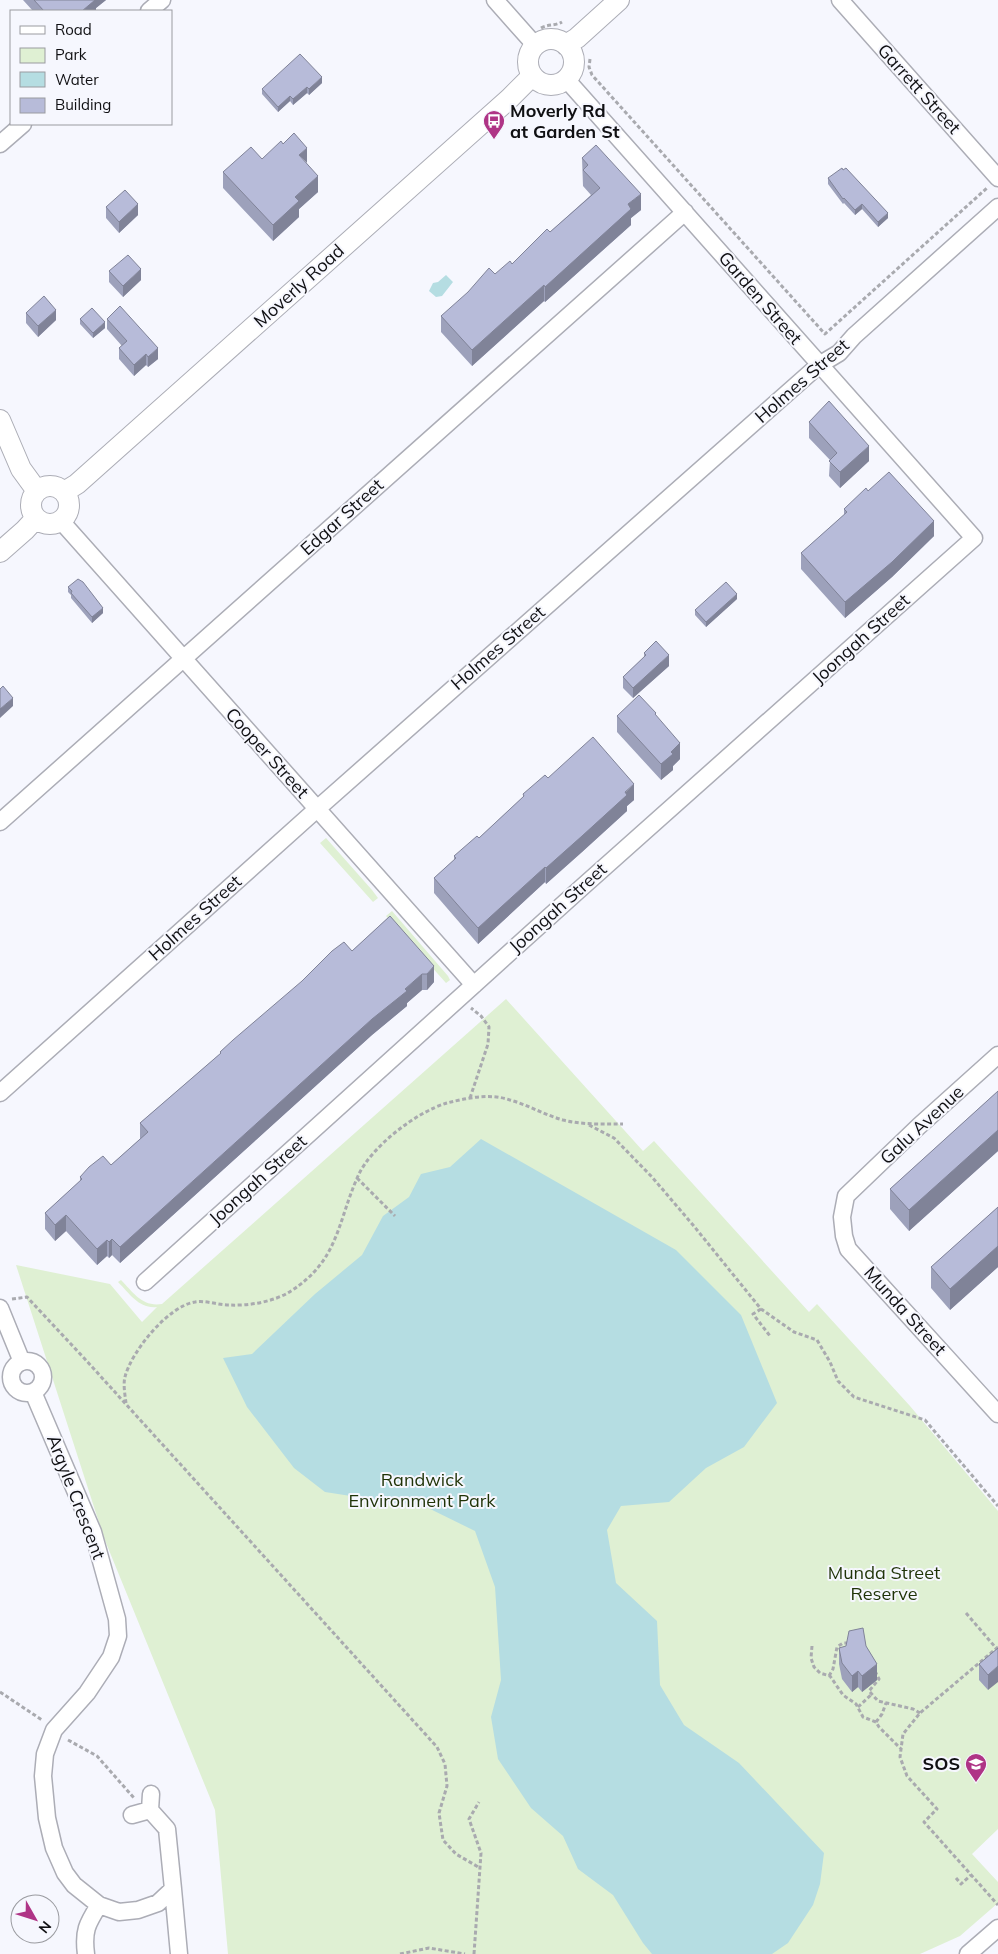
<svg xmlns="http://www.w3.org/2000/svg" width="998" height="1954" font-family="Mulish,sans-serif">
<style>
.green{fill:#dff0d3}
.water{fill:#b5dde2}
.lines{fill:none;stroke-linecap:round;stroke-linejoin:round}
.minor-casing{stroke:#acadb6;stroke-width:19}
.tertiary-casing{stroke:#acadb6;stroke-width:22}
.path{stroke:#a9aaaf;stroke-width:3;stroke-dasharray:4 2.5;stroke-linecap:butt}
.minor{stroke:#fff;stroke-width:16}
.tertiary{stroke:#fff;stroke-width:20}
.wall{fill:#9da1bb}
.shaded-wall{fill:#808398}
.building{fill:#b7bbd9;stroke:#808398}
.labels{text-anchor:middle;stroke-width:4;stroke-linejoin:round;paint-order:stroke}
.street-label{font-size:18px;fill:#101013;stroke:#f6f7fe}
.poi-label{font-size:18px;font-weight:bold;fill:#101013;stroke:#f6f7fe;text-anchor:start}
.park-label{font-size:18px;fill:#1f3307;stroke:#f6f7fe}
</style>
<rect width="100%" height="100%" fill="#f6f7fe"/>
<path class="green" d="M 326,838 L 372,890 L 378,898 L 373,902 L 320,843 Z
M 392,911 L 448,976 L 450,980 L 446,983 L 386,916 Z
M 506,999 L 643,1151 L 654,1141 L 809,1312 L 817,1304 L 910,1406 L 998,1511 L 998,1829 L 972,1854 L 998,1882 L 998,1903 L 960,1936 L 920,1954 L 228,1954 L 215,1810 L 104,1538 L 16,1265 L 110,1284 L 142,1322 L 157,1307 C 139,1309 130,1294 118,1282 L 121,1280 C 134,1293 142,1307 162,1304 Z"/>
<path class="water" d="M 446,275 L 453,282 L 442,296 L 436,297 L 429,291 L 433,283 L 438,282 Z
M 481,1139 L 676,1250 L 741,1315 L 777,1403 L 744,1447 L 706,1468 L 669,1502 L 621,1506 L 607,1530 L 616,1583 L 657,1621 L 660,1685 L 684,1725 L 739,1763 L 824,1853 L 820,1884 L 813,1905 L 788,1943 L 772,1954 L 652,1954 L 643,1943 L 613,1895 L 578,1869 L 563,1836 L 531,1808 L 498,1759 L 491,1717 L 501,1680 L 495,1587 L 475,1531 L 420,1504 L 396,1503 L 325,1492 L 294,1468 L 247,1407 L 223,1358 L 252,1354 L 315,1294 L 362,1255 L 383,1216 L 409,1197 L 421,1174 L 450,1167 Z"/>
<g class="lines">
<g class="minor-casing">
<path id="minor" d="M 495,0 L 535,45
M 840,0 L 998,178
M 149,11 L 162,0
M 0,144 L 23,124
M 61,521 L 474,985
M 0,822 L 685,212
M 998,1055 L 919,1126 L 846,1196 L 842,1217 L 844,1236 L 848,1249 L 998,1414
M 0,1093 L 317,809 L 819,365 L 839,353 L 854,336 L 998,207
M 145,1282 L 580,889 L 974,538 L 566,79
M 0,1308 L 22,1362
M11 1377a16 16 0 1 1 32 0a16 16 0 1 1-32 0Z
M 33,1392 L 93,1532 L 117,1619 L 118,1636 L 111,1657 L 87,1693 L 54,1730 L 45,1754 L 43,1776 L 47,1818 L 54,1848 L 65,1873 L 74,1885 L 99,1905 L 119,1912 L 138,1910 L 158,1903 L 173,1889 L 167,1829 L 150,1810 L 151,1794
M 132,1815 L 150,1810
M 173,1889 L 179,1954
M 86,1954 C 83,1931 87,1924 99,1905
M 968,1954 L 998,1928"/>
</g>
<g class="tertiary-casing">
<path id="tertiary" d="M528 62a23 23 0 1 1 46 0a23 23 0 1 1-46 0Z
M 566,45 L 577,38 L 619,0
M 0,420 L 21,469 L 37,491
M31 505a19 19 0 1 1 38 0a19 19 0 1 1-38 0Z
M 64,492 L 77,484 L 509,99 L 532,76
M 0,552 L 25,530 L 36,518"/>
</g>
<path class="path" d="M 541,28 C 548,24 555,26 562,22
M 590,59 L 589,67 L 592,75 L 825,334 L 987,188
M 470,1098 L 488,1044 L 489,1027 L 481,1016 L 471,1008
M 589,1125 L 614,1138 L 652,1177 L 693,1225 L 761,1309 L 794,1332 L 817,1340 L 830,1362 L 838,1381 L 854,1397 L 925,1420 L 998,1506
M 357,1178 L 395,1216
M 12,1299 L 27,1297 L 84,1358 L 437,1747 L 445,1764 L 447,1786 L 439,1813 L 443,1840 L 456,1854 L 480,1868
M 761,1309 L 753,1314 L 770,1336
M 126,1403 C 125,1395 123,1384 125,1377 C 131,1352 168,1306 195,1302 C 205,1300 218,1305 229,1305 C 248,1306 274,1302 291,1291 C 339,1260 337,1223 358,1176 C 371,1147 416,1112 447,1103 C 466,1098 490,1093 510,1100 C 528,1105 545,1115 563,1120 C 583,1125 603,1124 623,1124
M 966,1613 L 996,1648
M 812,1646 L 811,1658 L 814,1667 L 820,1673 L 830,1676 L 843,1695 L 856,1704 L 863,1717 L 876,1722 L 879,1727 L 901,1749
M 998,1647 L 920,1713 L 903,1734 L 900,1757 L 907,1776 L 937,1809 L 924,1822 L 998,1905
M 875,1671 L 879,1679 L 869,1691 L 878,1701 L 913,1709 L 920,1713
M 829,1676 L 833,1669 L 837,1647 L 843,1643 L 850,1643
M 0,1692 L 42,1720
M 858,1707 L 872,1694
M 876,1722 L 882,1714 L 886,1703
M 68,1740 L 97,1756 L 134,1798
M 956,1878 L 961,1884 L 971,1875
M 400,1954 L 429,1948 L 465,1954
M 474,1954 L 481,1853 L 469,1819 L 479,1802"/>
<use href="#minor" class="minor"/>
<use href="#tertiary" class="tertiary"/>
</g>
<path class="wall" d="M 23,0 L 106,0 L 96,8 L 96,11 L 33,11 Z
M 322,83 L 309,95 L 307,93 L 293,105 L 290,101 L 278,112 L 262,94 L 262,89 Z
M 582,158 L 641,210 L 631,218 L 631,225 L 545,302 L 544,301 L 472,366 L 441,332 L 441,316 L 495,274 L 512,264 L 550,232 L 591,195 L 583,186 Z
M 262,159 L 307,164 L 318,192 L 299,209 L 299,217 L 273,241 L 223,188 L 223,172 Z
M 828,178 L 888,218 L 878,227 L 862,209 L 855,215 L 844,203 L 843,204 L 828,184 Z
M 106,207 L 138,215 L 119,233 L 106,218 Z
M 109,271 L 141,280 L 123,297 L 109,282 Z
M 26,313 L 56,320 L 38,337 L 26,323 Z
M 80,319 L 105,328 L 93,338 L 80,324 Z
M 107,319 L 158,359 L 148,367 L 146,365 L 134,376 L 119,359 L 119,348 L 122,346 L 107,329 Z
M 809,422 L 869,461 L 840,488 L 829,476 L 830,460 L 809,438 Z
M 868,491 L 934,536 L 892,577 L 845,618 L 801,569 L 801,553 L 844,515 L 844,509 Z
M 68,587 L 103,613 L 92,623 L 71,598 L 71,595 L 68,592 Z
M 737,599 L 706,627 L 695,615 L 695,610 Z
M 644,653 L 669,666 L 633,698 L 623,688 L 623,677 L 644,657 Z
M 617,716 L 656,716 L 680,759 L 673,766 L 673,770 L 661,780 L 617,732 Z
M 548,778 L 634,800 L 627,806 L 627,811 L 582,852 L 546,884 L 545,882 L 478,944 L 434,893 L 434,878 L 454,860 L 454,856 L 479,838 L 523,797 L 523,794 Z
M 390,916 L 434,982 L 427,990 L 422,990 L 407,1003 L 407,1006 L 372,1035 L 120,1263 L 112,1255 L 109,1258 L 107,1256 L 97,1265 L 66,1231 L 55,1241 L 45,1229 L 45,1213 L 80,1181 L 80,1177 L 111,1165 L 140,1139 L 140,1123 L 220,1054 L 220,1052 L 352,951 Z
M 998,1091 L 998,1151 L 909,1231 L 890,1209 L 890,1189 Z
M 998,1207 L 998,1267 L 950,1310 L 931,1288 L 931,1267 Z
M 866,1646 L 877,1680 L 862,1692 L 858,1687 L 852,1692 L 842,1679 L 839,1664 L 839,1648 Z
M 998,1648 L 988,1690 L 979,1680 L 979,1664 Z"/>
<path class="shaded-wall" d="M 95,0 L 106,0 L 96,8 L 96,11 L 82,11 Z
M 322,77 L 322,83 L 309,95 L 309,89 Z
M 307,87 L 307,93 L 293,105 L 293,99 Z
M 290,96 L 290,101 L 278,112 L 278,107 Z
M 307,148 L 307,163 L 299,155 Z
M 318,176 L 318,192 L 299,209 L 299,217 L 273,241 L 273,225 L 295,197 Z
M 641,194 L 641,210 L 631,218 L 631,225 L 545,302 L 545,287 L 628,204 Z
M 138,204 L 138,215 L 119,233 L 119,222 Z
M 862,204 L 862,209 L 855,215 L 855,210 Z
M 888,213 L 888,218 L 878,227 L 878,222 Z
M 141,269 L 141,280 L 123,297 L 123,286 Z
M 544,285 L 544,301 L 472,366 L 472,350 Z
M 56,310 L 56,320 L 38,337 L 38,326 Z
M 105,322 L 105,328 L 93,338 L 93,333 Z
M 158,348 L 158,359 L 148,367 L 148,357 Z
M 146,354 L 146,365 L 134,376 L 134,365 Z
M 869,446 L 869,461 L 840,488 L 840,472 Z
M 934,521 L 934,536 L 892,577 L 845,618 L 845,602 Z
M 737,594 L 737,599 L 706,627 L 706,622 Z
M 103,608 L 103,613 L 92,623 L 92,617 Z
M 669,655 L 669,666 L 633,698 L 633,688 Z
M 13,698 L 13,706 L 0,718 L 0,709 Z
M 680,743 L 680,759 L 673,766 L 673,770 L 661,780 L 661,764 L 671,752 Z
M 634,784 L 634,800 L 627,806 L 627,811 L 582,852 L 546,884 L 546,868 Z
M 545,867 L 545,882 L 478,944 L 478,928 Z
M 434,966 L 434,982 L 427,990 L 427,974 Z
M 422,974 L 422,990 L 407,1003 L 407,1006 L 372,1035 L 120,1263 L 120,1247 Z
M 998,1130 L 998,1151 L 909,1231 L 909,1210 Z
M 66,1215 L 66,1231 L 55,1241 L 55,1225 Z
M 112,1239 L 112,1255 L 109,1258 L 109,1242 Z
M 107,1240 L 107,1256 L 97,1265 L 97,1249 Z
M 998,1246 L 998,1267 L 950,1310 L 950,1289 Z
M 877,1664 L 877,1680 L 862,1692 L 862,1676 Z
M 998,1666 L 998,1682 L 988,1690 L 988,1675 Z
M 858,1671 L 858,1687 L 852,1692 L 852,1676 Z"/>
<path class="building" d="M 34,0 L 95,0 L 82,11 L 44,11 Z
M 300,54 L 322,77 L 309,89 L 307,87 L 293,99 L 290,96 L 278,107 L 262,89 Z
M 294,133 L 307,148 L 299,155 L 318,176 L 295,197 L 299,201 L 273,225 L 223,172 L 251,147 L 262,159 L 281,141 L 283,144 Z
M 596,145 L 641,194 L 628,204 L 631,209 L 545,287 L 544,285 L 472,350 L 441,316 L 468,292 L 489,268 L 495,274 L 510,261 L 512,264 L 547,229 L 550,232 L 600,188 L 583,170 L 588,165 L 582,158 Z
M 842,168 L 843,170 L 846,168 L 888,213 L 878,222 L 862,204 L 855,210 L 844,198 L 843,199 L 828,178 Z
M 125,190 L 138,204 L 119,222 L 106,207 Z
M 128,255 L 141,269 L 123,286 L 109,271 Z
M 44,296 L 56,310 L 38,326 L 26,313 Z
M 120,306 L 158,348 L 148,357 L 146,354 L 134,365 L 119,348 L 127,341 L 107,319 Z
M 92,308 L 105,322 L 93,333 L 80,319 Z
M 829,401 L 869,446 L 840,472 L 829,461 L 837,453 L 809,422 Z
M 889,472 L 934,521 L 892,562 L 845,602 L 801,553 L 847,512 L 844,509 L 866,488 L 868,491 Z
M 78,579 L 83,582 L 103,608 L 92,617 L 71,593 L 72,591 L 68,587 Z
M 726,582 L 737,594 L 706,622 L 695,610 Z
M 656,641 L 669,655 L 633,688 L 623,677 L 646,655 L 644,653 Z
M 3,686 L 13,698 L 0,709 L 0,689 Z
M 639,695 L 656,713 L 655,714 L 680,743 L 671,752 L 673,754 L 661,764 L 617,716 Z
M 593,737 L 634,784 L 625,792 L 627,795 L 582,836 L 546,868 L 545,867 L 478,928 L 434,878 L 456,858 L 454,856 L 477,836 L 479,838 L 524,796 L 523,794 L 545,775 L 548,778 Z
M 390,916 L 434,966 L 427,974 L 422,974 L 405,989 L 407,991 L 372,1019 L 120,1247 L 112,1239 L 109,1242 L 107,1240 L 97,1249 L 66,1215 L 55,1225 L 45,1213 L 82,1179 L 80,1177 L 89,1167 L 103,1156 L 111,1165 L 148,1132 L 140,1123 L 221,1053 L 220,1052 L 233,1040 L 302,981 L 332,951 L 344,942 L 352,951 Z
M 998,1091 L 998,1130 L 909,1210 L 890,1189 Z
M 998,1207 L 998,1246 L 950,1289 L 931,1267 Z
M 863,1628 L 866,1646 L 877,1664 L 862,1676 L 858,1671 L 852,1676 L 842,1663 L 839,1648 L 846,1646 L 849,1631 Z
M 998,1648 L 998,1666 L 988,1675 L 979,1664 Z"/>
<defs>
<g id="bus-pin" transform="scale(1.125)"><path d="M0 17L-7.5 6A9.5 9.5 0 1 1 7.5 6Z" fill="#af3486" stroke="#f6f7fe"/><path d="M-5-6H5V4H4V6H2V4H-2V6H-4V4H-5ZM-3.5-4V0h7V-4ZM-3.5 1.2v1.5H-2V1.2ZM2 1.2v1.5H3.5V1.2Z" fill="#fff"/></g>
<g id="school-pin" transform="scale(1.125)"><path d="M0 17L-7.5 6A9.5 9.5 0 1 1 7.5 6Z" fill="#af3486" stroke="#f6f7fe"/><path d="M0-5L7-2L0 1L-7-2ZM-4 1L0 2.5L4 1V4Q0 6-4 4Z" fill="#fff"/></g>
</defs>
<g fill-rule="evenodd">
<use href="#bus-pin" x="494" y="121"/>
<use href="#school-pin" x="976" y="1764"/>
</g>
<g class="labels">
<g class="street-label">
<text transform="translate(919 89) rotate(48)" y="6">Garrett Street</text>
<text transform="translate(299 286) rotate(-42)" y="6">Moverly Road</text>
<text transform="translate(760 298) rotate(49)" y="6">Garden Street</text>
<text transform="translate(802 381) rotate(-41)" y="6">Holmes Street</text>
<text transform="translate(342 517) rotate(-42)" y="6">Edgar Street</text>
<text transform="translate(861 639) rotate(-42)" y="6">Joongah Street</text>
<text transform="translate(498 648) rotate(-41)" y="6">Holmes Street</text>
<text transform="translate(267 753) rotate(48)" y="6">Cooper Street</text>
<text transform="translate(558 908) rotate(-42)" y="6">Joongah Street</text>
<text transform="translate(195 918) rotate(-42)" y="6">Holmes Street</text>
<text transform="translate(922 1125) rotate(-43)" y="6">Galu Avenue</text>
<text transform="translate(258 1180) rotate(-42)" y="6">Joongah Street</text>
<text transform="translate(905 1311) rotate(48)" y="6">Munda Street</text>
<text transform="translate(76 1497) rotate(69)" y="6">Argyle Crescent</text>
</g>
<g class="poi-label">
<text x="510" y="117">Moverly Rd<tspan x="510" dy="21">at Garden St</tspan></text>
<text x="960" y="1770" text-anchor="end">SOS</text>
</g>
<g class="park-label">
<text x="422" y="1486">Randwick<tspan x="422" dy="21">Environment Park</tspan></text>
<text x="884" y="1579">Munda Street<tspan x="884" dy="21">Reserve</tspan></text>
</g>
</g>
<rect x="10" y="10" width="162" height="115" fill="#f6f7fe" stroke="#9a9ba0"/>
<rect x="20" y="26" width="25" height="8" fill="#ffffff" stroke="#9a9ba0"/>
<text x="55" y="35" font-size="15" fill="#101013">Road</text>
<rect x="20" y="48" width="25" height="15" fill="#dff0d3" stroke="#9a9ba0"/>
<text x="55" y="60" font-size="15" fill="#101013">Park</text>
<rect x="20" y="72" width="25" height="15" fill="#b5dde2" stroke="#9a9ba0"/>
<text x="55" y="85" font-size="15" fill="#101013">Water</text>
<rect x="20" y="98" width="25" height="15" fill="#b7bbd9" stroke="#9a9ba0"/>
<text x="55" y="110" font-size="15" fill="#101013">Building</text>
<g transform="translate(35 1919) rotate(129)"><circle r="24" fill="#f6f7fe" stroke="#9a9ba0"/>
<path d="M0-4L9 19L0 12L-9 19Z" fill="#af3486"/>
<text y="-8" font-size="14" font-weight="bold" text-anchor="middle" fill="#101013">N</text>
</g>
</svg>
